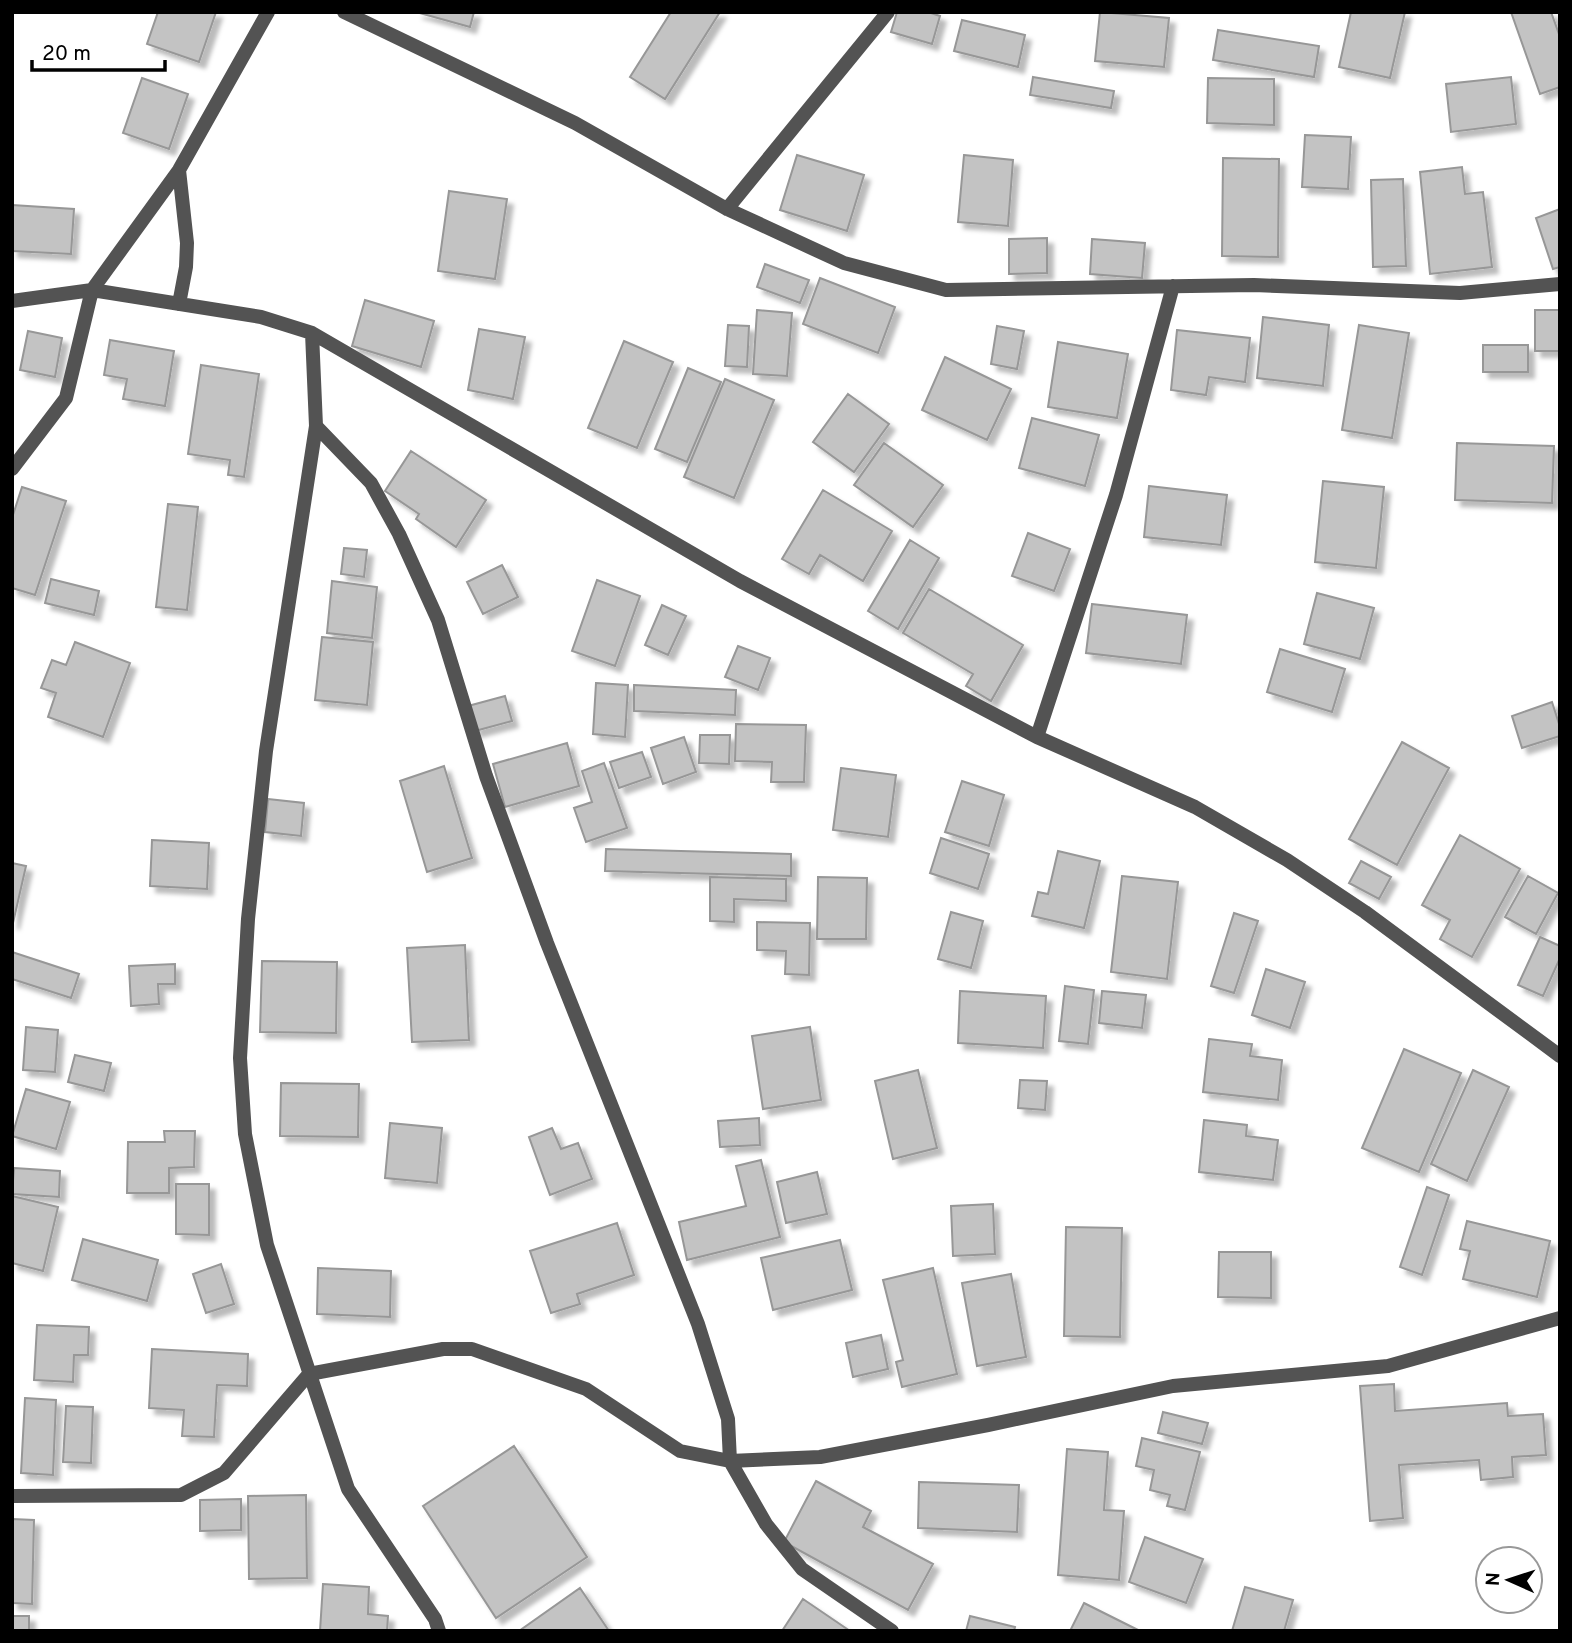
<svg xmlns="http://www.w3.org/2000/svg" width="1572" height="1643" font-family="Overpass,sans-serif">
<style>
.building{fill:#c3c3c3;stroke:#979797;stroke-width:2;filter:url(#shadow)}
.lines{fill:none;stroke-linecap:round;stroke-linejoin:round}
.street{stroke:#535353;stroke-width:14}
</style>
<defs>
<filter id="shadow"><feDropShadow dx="6" dy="6" stdDeviation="2" flood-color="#0004"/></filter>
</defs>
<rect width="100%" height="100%" fill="#fff"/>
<path class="building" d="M 158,12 L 216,12 L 199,62 L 147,44 Z
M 416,12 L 474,12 L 470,27 Z
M 671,12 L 720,12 L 665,99 L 630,77 Z
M 897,12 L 928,12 L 940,16 L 932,44 L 891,32 Z
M 1100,12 L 1169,18 L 1164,67 L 1095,61 Z
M 1351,12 L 1405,12 L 1390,78 L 1339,67 Z
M 1511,12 L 1551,12 L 1560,37 L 1560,87 L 1540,94 Z
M 962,20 L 1025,35 L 1018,67 L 954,51 Z
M 1218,30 L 1319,46 L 1314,77 L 1213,60 Z
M 1033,77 L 1114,91 L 1111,108 L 1030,95 Z
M 1511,77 L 1516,124 L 1451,132 L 1446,84 Z
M 142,78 L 188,94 L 169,149 L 123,133 Z
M 1208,78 L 1274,79 L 1274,125 L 1207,123 Z
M 1305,135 L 1351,137 L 1348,189 L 1302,187 Z
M 797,155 L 864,175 L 847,231 L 780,210 Z
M 964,155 L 1013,160 L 1008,226 L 958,222 Z
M 1223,158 L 1279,159 L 1278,257 L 1222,256 Z
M 1462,167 L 1465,194 L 1483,192 L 1492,267 L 1430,274 L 1420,172 Z
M 1403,179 L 1406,266 L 1373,267 L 1371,180 Z
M 449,191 L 507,199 L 495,279 L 438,271 Z
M 12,205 L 74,209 L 71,254 L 12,251 Z
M 1560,209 L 1560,267 L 1553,269 L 1536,218 Z
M 1047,238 L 1047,273 L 1009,274 L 1009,239 Z
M 1092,239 L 1145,243 L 1142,278 L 1090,274 Z
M 765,264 L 809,280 L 800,303 L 757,287 Z
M 820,278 L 895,307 L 878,353 L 803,324 Z
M 365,300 L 434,321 L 421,367 L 352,346 Z
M 757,310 L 792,313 L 787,376 L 753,374 Z
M 1535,310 L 1560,310 L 1560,351 L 1535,351 Z
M 1263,317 L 1329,325 L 1323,386 L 1257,378 Z
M 728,325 L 749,326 L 747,367 L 725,366 Z
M 1359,325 L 1409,333 L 1392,438 L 1342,430 Z
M 997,326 L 1024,331 L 1017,369 L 991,364 Z
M 479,329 L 525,337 L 513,399 L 468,390 Z
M 1177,330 L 1250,338 L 1245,382 L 1209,377 L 1206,395 L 1171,390 Z
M 28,331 L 62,338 L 55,377 L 20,370 Z
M 110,340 L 174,351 L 165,406 L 123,399 L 127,379 L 104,375 Z
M 624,341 L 673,362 L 637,448 L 588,428 Z
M 1058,342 L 1128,354 L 1117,418 L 1048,407 Z
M 1483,345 L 1528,345 L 1528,372 L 1483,372 Z
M 945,357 L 1011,389 L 987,440 L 922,410 Z
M 201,365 L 259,374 L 244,477 L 228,475 L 230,460 L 188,454 Z
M 688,368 L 721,382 L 687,462 L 655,449 Z
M 725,379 L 774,400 L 734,498 L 684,477 Z
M 848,394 L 889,424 L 854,472 L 813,442 Z
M 1032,418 L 1099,435 L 1085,486 L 1019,468 Z
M 884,443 L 943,485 L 913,527 L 854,485 Z
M 1457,443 L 1554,446 L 1552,503 L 1455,500 Z
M 411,451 L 486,500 L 456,547 L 416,519 L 419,514 L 385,491 Z
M 1323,481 L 1384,487 L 1376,568 L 1315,562 Z
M 1149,486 L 1227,495 L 1221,545 L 1144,537 Z
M 22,487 L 66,501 L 35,595 L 12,588 L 12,518 Z
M 823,490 L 892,531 L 863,581 L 820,555 L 809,574 L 782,559 Z
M 168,504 L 198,507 L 187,610 L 156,607 Z
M 1028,533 L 1070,549 L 1054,591 L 1012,576 Z
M 910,540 L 939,558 L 898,629 L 868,611 Z
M 344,548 L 367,550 L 364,577 L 341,574 Z
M 502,565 L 518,597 L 483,614 L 467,582 Z
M 51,579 L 99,591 L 94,615 L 45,603 Z
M 597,580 L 640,596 L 615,666 L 572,651 Z
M 332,581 L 377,587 L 372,638 L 327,633 Z
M 929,589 L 1023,645 L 991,701 L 966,686 L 973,674 L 903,633 Z
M 1317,593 L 1374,608 L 1360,659 L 1304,644 Z
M 1092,604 L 1187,615 L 1181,664 L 1086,653 Z
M 662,605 L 686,616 L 668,655 L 645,645 Z
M 322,637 L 373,642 L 367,705 L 315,700 Z
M 75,642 L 130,663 L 103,737 L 48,717 L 56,693 L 41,688 L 52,660 L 66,665 Z
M 738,646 L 770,658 L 758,690 L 725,677 Z
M 1280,649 L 1345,669 L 1332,712 L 1267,692 Z
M 596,683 L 628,685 L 625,737 L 593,734 Z
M 634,685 L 736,690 L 735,715 L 634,711 Z
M 505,696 L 512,721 L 475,731 L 468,706 Z
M 1552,702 L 1560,727 L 1560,736 L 1522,748 L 1512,716 Z
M 736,724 L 806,725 L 804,782 L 771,782 L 772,762 L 735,761 Z
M 700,735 L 730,735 L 729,764 L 699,763 Z
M 684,737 L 696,772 L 663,784 L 651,748 Z
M 1402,742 L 1449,768 L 1397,865 L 1349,839 Z
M 567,743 L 579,786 L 505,807 L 493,764 Z
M 642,752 L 651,777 L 619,788 L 610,762 Z
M 604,763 L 627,828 L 586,842 L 574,808 L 592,802 L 582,771 Z
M 444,766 L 472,858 L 427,872 L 400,781 Z
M 841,768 L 896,775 L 888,837 L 833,830 Z
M 962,781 L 1004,795 L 989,846 L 945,832 Z
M 268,799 L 304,803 L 301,836 L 265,832 Z
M 1460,835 L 1520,869 L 1472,957 L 1440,939 L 1450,920 L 1422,905 Z
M 941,838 L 989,854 L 978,889 L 930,873 Z
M 152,840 L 209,843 L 207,889 L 150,886 Z
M 606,849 L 791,854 L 791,876 L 605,871 Z
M 1058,851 L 1100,861 L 1084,928 L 1032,916 L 1038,892 L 1048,894 Z
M 1361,861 L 1391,877 L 1379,899 L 1349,883 Z
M 12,863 L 26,866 L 13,923 L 12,923 Z
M 1122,876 L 1178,882 L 1167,979 L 1111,972 Z
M 1528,876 L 1558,893 L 1536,934 L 1505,917 Z
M 710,877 L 786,879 L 786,901 L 734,899 L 734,922 L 710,921 Z
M 818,877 L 867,878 L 866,939 L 817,939 Z
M 951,912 L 983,921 L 971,968 L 938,959 Z
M 1234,913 L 1258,921 L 1234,993 L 1211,986 Z
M 757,922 L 810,923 L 809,975 L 785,974 L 786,951 L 757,950 Z
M 1540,937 L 1560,946 L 1560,958 L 1543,996 L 1518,985 Z
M 465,945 L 469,1040 L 412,1042 L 407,948 Z
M 12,952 L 79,974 L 71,998 L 12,979 Z
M 262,961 L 337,962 L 336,1033 L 260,1032 Z
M 175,964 L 175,984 L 158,984 L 159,1004 L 131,1006 L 129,966 Z
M 1266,969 L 1305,982 L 1290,1028 L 1252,1015 Z
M 1065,986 L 1094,990 L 1088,1044 L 1059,1041 Z
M 960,991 L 1046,996 L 1043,1048 L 958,1043 Z
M 1102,991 L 1146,995 L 1142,1028 L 1099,1023 Z
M 26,1027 L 58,1030 L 55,1072 L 23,1070 Z
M 810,1027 L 821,1100 L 763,1109 L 752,1036 Z
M 1209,1039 L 1252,1044 L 1250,1056 L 1282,1060 L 1278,1100 L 1203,1092 Z
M 1404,1049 L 1461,1073 L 1419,1172 L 1362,1148 Z
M 75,1055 L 111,1063 L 104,1091 L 68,1082 Z
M 918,1070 L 937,1148 L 893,1159 L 875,1081 Z
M 1473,1070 L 1509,1087 L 1467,1181 L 1431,1164 Z
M 1020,1080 L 1047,1081 L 1045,1110 L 1018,1108 Z
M 281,1083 L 359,1084 L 358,1137 L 280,1136 Z
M 26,1089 L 70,1102 L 56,1149 L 12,1136 Z
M 759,1118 L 760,1145 L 720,1147 L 718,1121 Z
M 1204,1120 L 1247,1125 L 1246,1136 L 1278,1140 L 1273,1180 L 1199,1172 Z
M 390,1123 L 442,1128 L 437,1183 L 385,1178 Z
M 552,1128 L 561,1149 L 578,1143 L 592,1179 L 550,1195 L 529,1137 Z
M 164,1131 L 195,1131 L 194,1167 L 169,1168 L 169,1193 L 127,1193 L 128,1142 L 165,1142 Z
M 761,1160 L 780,1237 L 687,1260 L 679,1222 L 746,1206 L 736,1166 Z
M 14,1168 L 60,1171 L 59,1197 L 12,1194 Z
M 817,1172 L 827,1214 L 786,1223 L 777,1182 Z
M 176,1184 L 209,1184 L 209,1235 L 176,1234 Z
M 1427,1187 L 1449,1195 L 1422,1275 L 1400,1267 Z
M 12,1196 L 58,1207 L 43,1271 L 12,1263 Z
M 993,1204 L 995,1254 L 953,1256 L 951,1206 Z
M 1467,1221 L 1550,1241 L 1537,1297 L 1463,1279 L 1470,1251 L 1460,1249 Z
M 617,1223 L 634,1275 L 577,1294 L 580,1304 L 551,1313 L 530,1251 Z
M 1066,1227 L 1122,1228 L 1120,1337 L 1064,1336 Z
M 83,1239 L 158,1260 L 147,1301 L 72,1280 Z
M 840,1240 L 852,1290 L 773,1310 L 761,1258 Z
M 1219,1252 L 1271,1252 L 1271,1298 L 1218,1297 Z
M 221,1264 L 234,1304 L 206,1313 L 193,1274 Z
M 318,1268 L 391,1271 L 390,1317 L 317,1314 Z
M 933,1268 L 957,1374 L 902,1387 L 896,1362 L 903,1360 L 883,1280 Z
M 1011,1274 L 1026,1357 L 977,1366 L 962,1283 Z
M 37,1325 L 89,1327 L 88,1355 L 74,1355 L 73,1382 L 34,1380 Z
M 881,1335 L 888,1369 L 853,1377 L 846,1343 Z
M 152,1349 L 248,1354 L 247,1386 L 217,1385 L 214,1437 L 182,1436 L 184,1410 L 149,1408 Z
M 1394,1384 L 1395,1411 L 1507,1403 L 1508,1416 L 1543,1414 L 1546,1455 L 1512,1457 L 1513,1477 L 1481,1480 L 1479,1460 L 1399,1465 L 1403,1518 L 1370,1521 L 1360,1386 Z
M 25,1398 L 56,1400 L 53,1475 L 21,1473 Z
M 66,1406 L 93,1407 L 91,1463 L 63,1462 Z
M 1163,1412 L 1208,1423 L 1202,1444 L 1158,1433 Z
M 1142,1438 L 1200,1452 L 1185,1510 L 1167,1506 L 1170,1495 L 1150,1490 L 1154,1470 L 1136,1466 Z
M 514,1446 L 587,1557 L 496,1618 L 423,1506 Z
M 1067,1449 L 1108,1452 L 1104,1510 L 1124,1511 L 1119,1580 L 1058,1575 Z
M 816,1481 L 871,1511 L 863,1527 L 933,1564 L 908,1610 L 784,1542 Z
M 919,1482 L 1019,1485 L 1017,1532 L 918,1528 Z
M 306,1495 L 307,1578 L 249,1579 L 248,1496 Z
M 241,1499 L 241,1530 L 200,1531 L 200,1500 Z
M 12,1519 L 34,1520 L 32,1604 L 12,1603 Z
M 1145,1537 L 1203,1559 L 1186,1603 L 1129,1582 Z
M 323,1584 L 369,1587 L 368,1614 L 388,1616 L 387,1631 L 320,1631 Z
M 1245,1587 L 1293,1600 L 1284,1631 L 1232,1631 Z
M 580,1588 L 609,1631 L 519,1631 Z
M 803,1599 L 850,1631 L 782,1631 Z
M 1084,1603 L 1140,1631 L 1070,1631 Z
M 12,1616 L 29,1616 L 29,1631 L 12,1631 Z
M 970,1616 L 1015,1627 L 1014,1631 L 966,1631 Z"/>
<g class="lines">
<path class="street" d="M 344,12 L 575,123 L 727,209 L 844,263 L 946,290 L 1254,285 L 1460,293 L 1560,284
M 727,209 L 888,12
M 12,301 L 92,290 L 261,317 L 312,333 L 740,581 L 1037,737 L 1195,807 L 1287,860 L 1365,912 L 1560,1056
M 179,304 L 186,267 L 187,243 L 179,170
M 312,333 L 316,426 L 266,751 L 248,919 L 240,1058 L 245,1134 L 267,1245 L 348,1489 L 435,1619 L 439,1631
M 316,426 L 371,483 L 399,534 L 438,620 L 486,776 L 547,943 L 698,1324 L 728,1419 L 730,1461 L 766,1524 L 802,1569 L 892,1631
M 12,469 L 66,398 L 92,290 L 179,170 L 268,12
M 1037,737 L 1116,495 L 1173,286
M 12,1496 L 181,1495 L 224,1473 L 309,1374 L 443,1349 L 472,1349 L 586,1389 L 680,1451 L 730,1461 L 820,1457 L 988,1425 L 1173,1386 L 1388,1366 L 1560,1318"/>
</g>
<rect width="1572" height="1643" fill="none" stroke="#000000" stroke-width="28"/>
<g transform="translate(1509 1580) rotate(273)"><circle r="33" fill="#ffffff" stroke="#999999" stroke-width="2"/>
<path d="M0-5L12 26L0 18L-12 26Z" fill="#000000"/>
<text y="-10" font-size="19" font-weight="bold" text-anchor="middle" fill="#000000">N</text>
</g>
<path d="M32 60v10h133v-10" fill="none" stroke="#000000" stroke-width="3.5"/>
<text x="42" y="60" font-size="21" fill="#000000" stroke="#ffffff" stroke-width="5" paint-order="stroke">20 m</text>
</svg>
